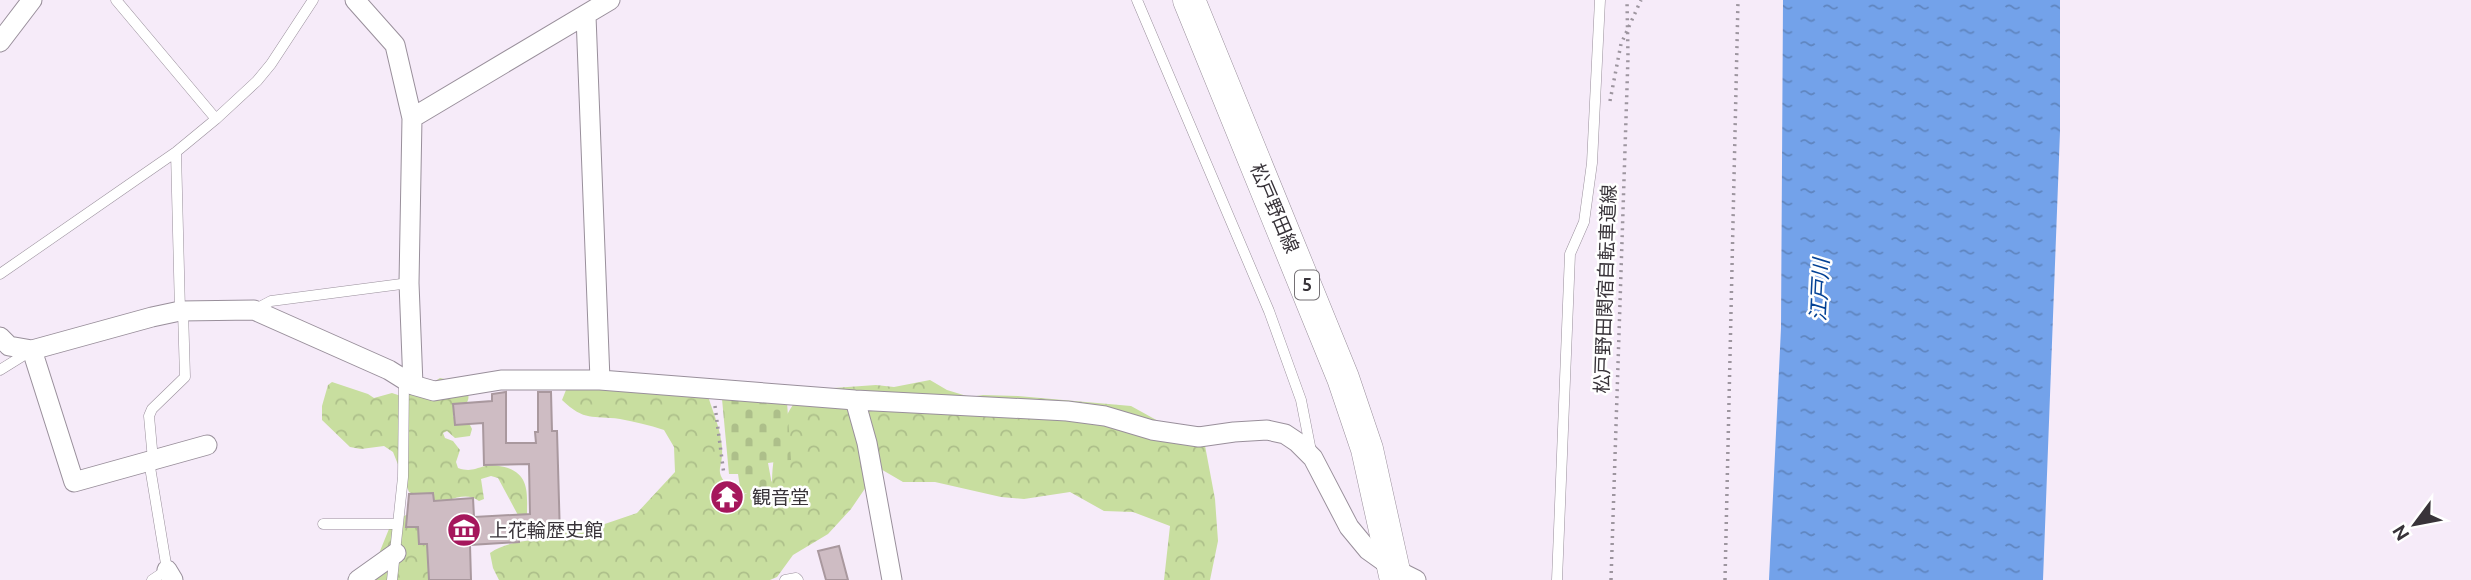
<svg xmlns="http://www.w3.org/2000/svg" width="2471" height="580" font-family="Ubuntu,'Noto Sans JP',sans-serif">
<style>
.forest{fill:url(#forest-crowns)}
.cemetery{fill:url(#cemetery-stones)}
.water{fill:url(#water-ripples)}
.building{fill:#cebcc3;stroke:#a9989e;stroke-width:2}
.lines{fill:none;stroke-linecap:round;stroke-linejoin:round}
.service-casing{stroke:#998f9b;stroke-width:11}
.minor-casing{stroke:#998f9b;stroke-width:21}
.primary-casing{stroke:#998f9b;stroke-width:33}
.path{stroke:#9d959f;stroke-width:3.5;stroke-dasharray:2 5;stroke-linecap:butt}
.service{stroke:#fff;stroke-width:10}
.minor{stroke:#fff;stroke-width:19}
.primary{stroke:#fff;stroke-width:32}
.labels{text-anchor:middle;stroke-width:5;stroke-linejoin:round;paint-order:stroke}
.shield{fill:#fff;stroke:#747074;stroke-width:2}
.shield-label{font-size:18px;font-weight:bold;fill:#383339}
.street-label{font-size:19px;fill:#383339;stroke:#fff}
.poi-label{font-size:19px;fill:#383339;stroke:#fff;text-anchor:start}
.water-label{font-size:21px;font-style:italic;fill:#044295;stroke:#fff}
</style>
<defs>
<pattern id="forest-crowns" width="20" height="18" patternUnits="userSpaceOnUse" patternTransform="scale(1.75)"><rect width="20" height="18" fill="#c8de9f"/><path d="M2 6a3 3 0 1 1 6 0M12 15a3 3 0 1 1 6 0" fill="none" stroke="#adbf8a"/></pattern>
<pattern id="cemetery-stones" width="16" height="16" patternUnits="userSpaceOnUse" patternTransform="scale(1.75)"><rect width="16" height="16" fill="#c8de9f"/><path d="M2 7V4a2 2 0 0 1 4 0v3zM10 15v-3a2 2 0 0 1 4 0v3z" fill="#adbf8a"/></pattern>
<pattern id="water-ripples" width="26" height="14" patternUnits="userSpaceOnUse" patternTransform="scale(1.75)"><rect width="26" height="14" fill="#73a2ea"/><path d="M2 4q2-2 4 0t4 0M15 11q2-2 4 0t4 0" fill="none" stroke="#5f85bf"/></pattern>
</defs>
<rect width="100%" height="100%" fill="#f6ebf9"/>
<path class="forest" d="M 440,378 L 463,383 C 473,399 469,404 454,412 L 453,416 L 456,420 L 470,425 L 472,429 L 470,436 L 455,438 L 447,431 L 443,433 L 445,438 L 453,441 L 460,450 L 456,462 L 458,468 C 470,472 474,469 485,466 C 492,464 502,466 508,468 C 530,476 527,495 527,516 L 519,517 L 498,478 L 491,476 L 481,479 L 484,499 L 479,501 C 465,490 447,502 432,505 L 434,499 L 430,494 L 413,494 L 409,492 L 393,452 L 384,446 L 361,449 L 350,447 L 322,420 L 322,406 L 328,385 L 332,382 L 368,394 L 374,398 L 392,393 L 401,396 L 418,392 Z
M 930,380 L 947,390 L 970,397 L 983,395 L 1018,396 L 1131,406 L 1160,422 L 1203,435 L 1215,499 L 1218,541 L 1210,580 L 1164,580 L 1170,526 L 1133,512 L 1104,511 L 1070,492 L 1024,499 L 1001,497 L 935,482 L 903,482 L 879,468 L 851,509 L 828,534 L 793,555 L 777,577 L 770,580 L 499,580 L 493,568 L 490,553 C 510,539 539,540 563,538 L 568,528 L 593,528 L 637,513 L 675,472 L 674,447 L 664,430 C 649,425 635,422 620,419 C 592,415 585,422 562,400 L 568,385 L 707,392 C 711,408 719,424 721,440 C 727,474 706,466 739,497 L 762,486 L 767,486 L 772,481 C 773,448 781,414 805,390 L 876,385 L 894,387 Z
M 406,515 L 416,520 L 449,580 L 374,580 L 380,551 L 391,524 Z"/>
<path class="cemetery" d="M 722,399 L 787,402 L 791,460 L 768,463 L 773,490 L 741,494 L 738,474 L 729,474 Z"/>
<path class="water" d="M 1783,0 L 2060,0 L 2060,132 L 2043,580 L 1769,580 L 1781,328 Z"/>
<path class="building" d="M 506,392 L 506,443 L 536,443 L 535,432 L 538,432 L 538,392 L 551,392 L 552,431 L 557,431 L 560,537 L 519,538 L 519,542 L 470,545 L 471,580 L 429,580 L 427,544 L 419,544 L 418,527 L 406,527 L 409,494 L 433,493 L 434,501 L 473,498 L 474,517 L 530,514 L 529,464 L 484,465 L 483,423 L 455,425 L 453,404 L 492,401 L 492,394 Z
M 736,486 L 738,506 L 718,509 L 715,489 Z
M 839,546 L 848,580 L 826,580 L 818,551 Z"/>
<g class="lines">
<g class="service-casing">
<path id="service" d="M 116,0 L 216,119
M 1137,0 L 1269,311 L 1301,400 L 1311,451
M 176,152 L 180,311
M 0,274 L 176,152 L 216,119 L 257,81 L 271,64 L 313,0
M 254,310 L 271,301 L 409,283
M 0,370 L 29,352
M 153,460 L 149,416 L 152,409 L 185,377 L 183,311
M 149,461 L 167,570 L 152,580
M 323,524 L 398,524
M 392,580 L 403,477 L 404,379
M 785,580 L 796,578 L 798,580
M 1557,580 L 1570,254 L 1584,222 L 1592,163 L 1600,0"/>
</g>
<g class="minor-casing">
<path id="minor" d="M 355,0 L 395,45 L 412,118 L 409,283 L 413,385
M 586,16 L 600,380
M 0,42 L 32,0
M 412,118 L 610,0
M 0,337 L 9,346 L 32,350 L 152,317 L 180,311 L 254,310 L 389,370 L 413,385 L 434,391 L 501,380 L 600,380 L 855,400 L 1067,411 L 1105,416 L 1152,430 L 1199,437 L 1234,432 L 1267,430 L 1285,434 L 1297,442 L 1313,458 L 1349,527 L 1368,550 L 1396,570 L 1416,580
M 32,350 L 74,482 L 207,445
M 855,400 L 867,443 L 892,580
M 167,570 L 173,580
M 358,580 L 396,553"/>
</g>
<g class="primary-casing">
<path id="primary" d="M 1189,0 L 1343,378 L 1367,449 L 1396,580"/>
</g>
<path class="path" d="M 1610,101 L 1621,44 L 1641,0
M 715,406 L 724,475
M 1611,580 L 1628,57 L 1627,0
M 1725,580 L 1738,0"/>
<use href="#service" class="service"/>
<use href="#minor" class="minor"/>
<use href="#primary" class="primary"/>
</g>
<defs>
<g id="temple-disc" transform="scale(1.75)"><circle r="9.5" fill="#a5175c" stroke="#fff"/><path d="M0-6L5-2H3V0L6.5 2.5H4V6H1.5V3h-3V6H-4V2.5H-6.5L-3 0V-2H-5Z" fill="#fff"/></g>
<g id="museum-disc" transform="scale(1.75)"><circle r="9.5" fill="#a5175c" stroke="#fff"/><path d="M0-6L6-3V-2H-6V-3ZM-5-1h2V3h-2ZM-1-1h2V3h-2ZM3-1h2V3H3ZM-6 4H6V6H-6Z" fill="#fff"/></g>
</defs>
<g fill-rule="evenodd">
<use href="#temple-disc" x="727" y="497"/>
<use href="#museum-disc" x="464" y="530"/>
</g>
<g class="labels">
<rect class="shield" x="1295" y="270.5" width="24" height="29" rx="5"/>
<g class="shield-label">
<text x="1307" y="291">5</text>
</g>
<g class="street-label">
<text transform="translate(1275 208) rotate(67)" y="7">松戸野田線</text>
<text transform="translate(1605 289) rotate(-88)" y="7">松戸野田関宿自転車道線</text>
</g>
<g class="poi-label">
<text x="752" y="504">観音堂</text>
<text x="489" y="537">上花輪歴史館</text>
</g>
<g class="water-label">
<text transform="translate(1820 290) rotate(-87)" y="7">江戸川</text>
</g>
</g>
<g transform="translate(2415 524) rotate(238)" stroke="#ffffff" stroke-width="5" paint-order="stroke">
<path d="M0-5L12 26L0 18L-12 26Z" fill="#383339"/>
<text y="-10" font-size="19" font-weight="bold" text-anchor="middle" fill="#383339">N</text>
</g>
</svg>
